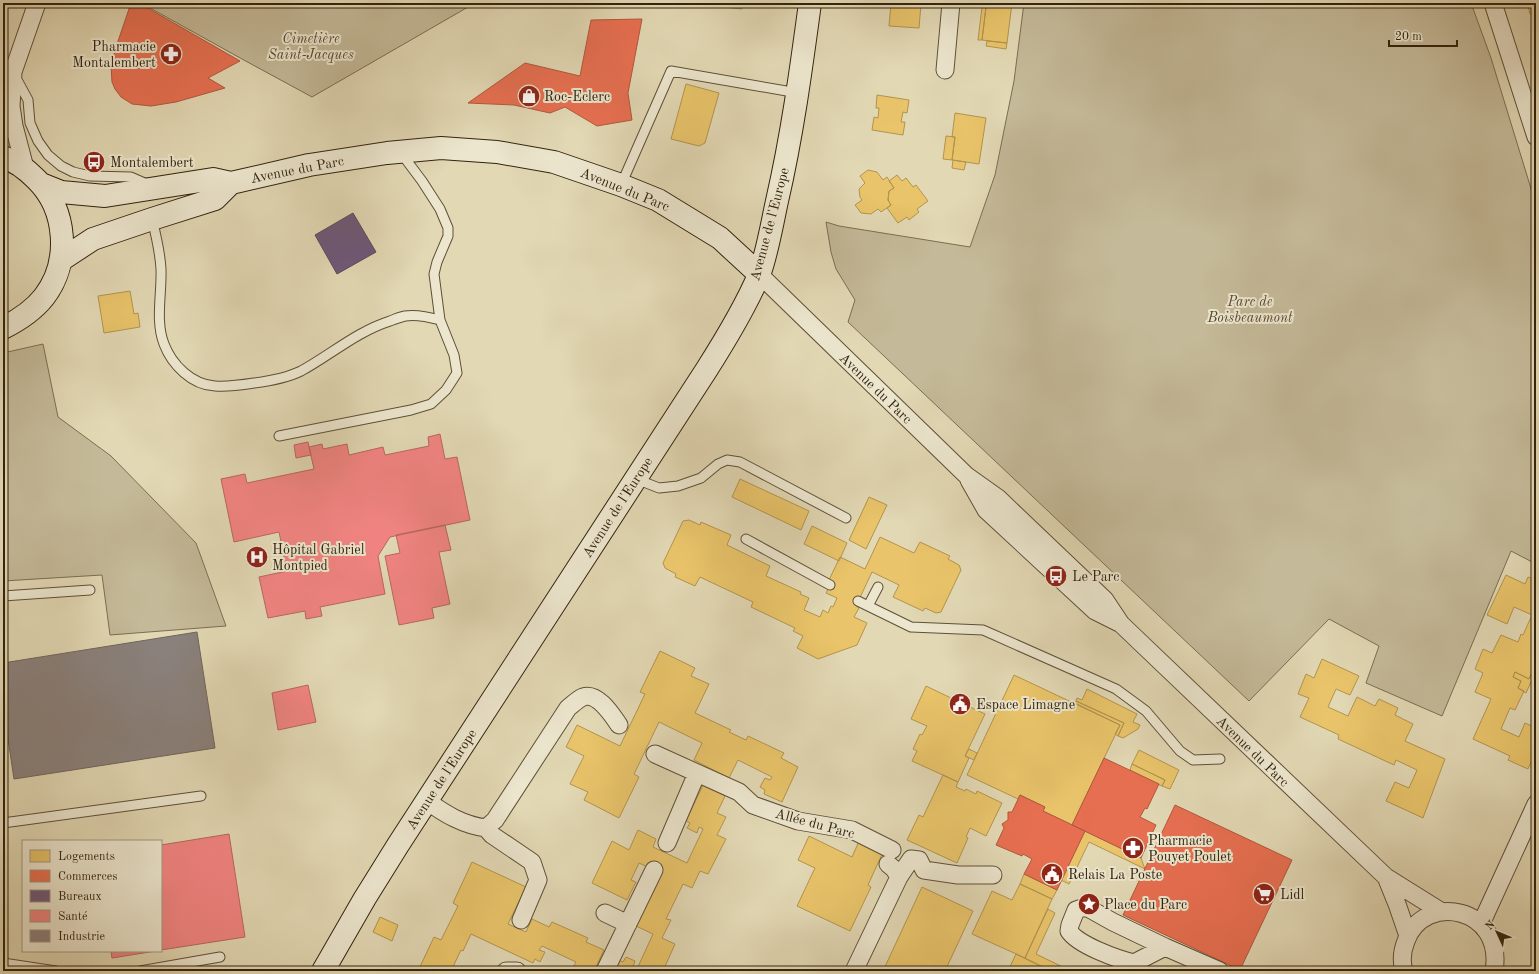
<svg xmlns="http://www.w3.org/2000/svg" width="1539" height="974" font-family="'Old Standard TT',serif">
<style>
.green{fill:#c4b998;stroke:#7b6e52}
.homes{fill:#e9c46a;stroke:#b2944e}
.shops{fill:#e76f51;stroke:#b1583d}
.offices{fill:#6d597a;stroke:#5b4959}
.health{fill:#f28482;stroke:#b8675f}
.industry{fill:#8a817c;stroke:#70655b}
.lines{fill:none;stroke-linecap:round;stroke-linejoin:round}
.lane-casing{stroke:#5e5037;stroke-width:11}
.street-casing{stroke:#5e5037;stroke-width:19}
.secondary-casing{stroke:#32230d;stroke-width:24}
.lane{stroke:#ece6ce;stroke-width:9}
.street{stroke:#ece6ce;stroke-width:17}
.secondary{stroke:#ece6ce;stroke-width:22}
.labels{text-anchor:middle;stroke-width:4;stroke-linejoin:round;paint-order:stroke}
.park-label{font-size:14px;font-style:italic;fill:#564830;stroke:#ece6ce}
.poi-label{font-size:14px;fill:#32230d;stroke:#ece6ce;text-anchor:start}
.street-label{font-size:14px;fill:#32230d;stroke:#ece6ce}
</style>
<rect width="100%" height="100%" fill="#e2d8b4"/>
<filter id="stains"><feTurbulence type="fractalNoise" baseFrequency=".005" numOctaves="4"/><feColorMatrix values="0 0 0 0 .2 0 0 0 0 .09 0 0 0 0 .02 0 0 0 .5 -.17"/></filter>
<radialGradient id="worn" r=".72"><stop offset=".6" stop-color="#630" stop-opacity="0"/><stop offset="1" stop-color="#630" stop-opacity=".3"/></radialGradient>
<path class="green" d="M 141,3 L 475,3 L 312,97 L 242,59 Z
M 1024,3 L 1471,3 L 1491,58 L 1536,205 L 1536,564 L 1511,551 L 1442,716 L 1366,683 L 1379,646 L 1329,619 L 1249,701 L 848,322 L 855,300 L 836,269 L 831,252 L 826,222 L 839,226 L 970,247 L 995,175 L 1014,81 Z
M 43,344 L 58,417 L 111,456 L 196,543 L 226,626 L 110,635 L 102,575 L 3,581 L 3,353 Z"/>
<path class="homes" d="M 686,3 L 743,3 L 742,9 Z
M 891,3 L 924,3 L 921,4 L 919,28 L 889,26 Z
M 982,3 L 1012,3 L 1007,43 L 982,40 L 986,7 L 982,7 Z
M 1527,3 L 1536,3 L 1536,19 L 1534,13 L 1530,14 Z
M 982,7 L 986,7 L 982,40 L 978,40 Z
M 987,41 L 1007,43 L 1006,49 L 986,46 Z
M 686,84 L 719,93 L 705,143 L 699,146 L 671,139 Z
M 877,95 L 909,100 L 907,113 L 903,112 L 901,122 L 905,122 L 903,135 L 872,130 L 874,117 L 878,118 L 879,108 L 876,108 Z
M 955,113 L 986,118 L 979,164 L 952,160 L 955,137 L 952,137 Z
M 946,136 L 955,137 L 952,160 L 943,159 Z
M 953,160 L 966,162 L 964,170 L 952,168 Z
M 868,170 L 877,172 L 883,180 L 887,177 L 894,188 L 889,191 L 888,200 L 891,205 L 881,212 L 878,209 L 871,214 L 861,213 L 855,205 L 862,200 L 860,197 L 859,189 L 865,183 L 860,176 Z
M 897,175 L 902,181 L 906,178 L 913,187 L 916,185 L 928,201 L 917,209 L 919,212 L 909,220 L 907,217 L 898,223 L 887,208 L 891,205 L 888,200 L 889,191 L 894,188 L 889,181 Z
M 130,291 L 134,314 L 138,313 L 140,327 L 104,333 L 98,296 Z
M 740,479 L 809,511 L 801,530 L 732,497 Z
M 869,497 L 887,505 L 866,549 L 849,540 Z
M 689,520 L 700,525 L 701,522 L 731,535 L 727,545 L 770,566 L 766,576 L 801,592 L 800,594 L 809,598 L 804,610 L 820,617 L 823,610 L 828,613 L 831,606 L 833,607 L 837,598 L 826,593 L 830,585 L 828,582 L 840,557 L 865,569 L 880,537 L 914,553 L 920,542 L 950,556 L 948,559 L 959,565 L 961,570 L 941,612 L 936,613 L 925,608 L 923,611 L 893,597 L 899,585 L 872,572 L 856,606 L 859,608 L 854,617 L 867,623 L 857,645 L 818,659 L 797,648 L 803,636 L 793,631 L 795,628 L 751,607 L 753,602 L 700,577 L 695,586 L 675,577 L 676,574 L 665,568 L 663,563 L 683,521 Z
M 812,526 L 847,543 L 839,561 L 804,544 Z
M 1506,575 L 1525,584 L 1528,577 L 1536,580 L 1536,648 L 1535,650 L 1536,651 L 1536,664 L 1529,679 L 1515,672 L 1513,677 L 1521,681 L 1518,688 L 1524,691 L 1515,710 L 1510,708 L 1501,729 L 1519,737 L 1525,723 L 1536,728 L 1536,751 L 1528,769 L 1508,760 L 1510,756 L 1473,739 L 1491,699 L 1475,692 L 1483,673 L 1475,669 L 1483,649 L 1492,653 L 1501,635 L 1518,642 L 1521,634 L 1523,635 L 1532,615 L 1514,607 L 1507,624 L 1487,615 Z
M 660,651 L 695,668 L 691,676 L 709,684 L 695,713 L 731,730 L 729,732 L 746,740 L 748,736 L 784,753 L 781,758 L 798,767 L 782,802 L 764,794 L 765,790 L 760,787 L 765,778 L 770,780 L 772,777 L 738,760 L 729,778 L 694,760 L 702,743 L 659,722 L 637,768 L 634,774 L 639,777 L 619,818 L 584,800 L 588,792 L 570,784 L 584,756 L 566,747 L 577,725 L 620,746 L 645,694 L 640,692 Z
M 1322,659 L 1359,676 L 1350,695 L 1336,689 L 1328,707 L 1348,716 L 1357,697 L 1375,706 L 1379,699 L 1398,708 L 1395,715 L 1413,724 L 1405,741 L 1445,759 L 1423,818 L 1386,801 L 1395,782 L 1409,788 L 1417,770 L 1396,760 L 1394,765 L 1338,739 L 1339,735 L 1300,717 L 1309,698 L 1298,694 L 1306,674 L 1314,678 Z
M 1515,672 L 1529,679 L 1532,672 L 1535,673 L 1526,693 L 1518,688 L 1521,681 L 1513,677 Z
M 1014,675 L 1120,725 L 1072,825 L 1043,811 L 1045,807 L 1020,795 L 1018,799 L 967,775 Z
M 926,686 L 951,698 L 950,700 L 969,709 L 970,707 L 985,714 L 965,756 L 969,758 L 958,782 L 912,761 L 917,751 L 913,749 L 920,734 L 922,735 L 927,726 L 911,719 Z
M 1087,689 L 1137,714 L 1133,722 L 1140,725 L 1138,729 L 1123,738 L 1118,736 L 1124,723 L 1076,701 L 1077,698 L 1082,700 Z
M 1076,701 L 1124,723 L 1118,736 L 1115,734 L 1120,725 L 1075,703 Z
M 969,749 L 977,753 L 974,760 L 965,756 Z
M 1139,750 L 1179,770 L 1170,789 L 1162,786 L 1165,780 L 1132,764 Z
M 1132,764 L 1165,780 L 1162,786 L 1130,770 Z
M 943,775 L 958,782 L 956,787 L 965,791 L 966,789 L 976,794 L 977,791 L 1002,803 L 986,836 L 970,828 L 966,837 L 968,838 L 957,863 L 907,840 L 919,815 L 923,817 Z
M 703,785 L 725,796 L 717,813 L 726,817 L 717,835 L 726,839 L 708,874 L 700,871 L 692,888 L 683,884 L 666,919 L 671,920 L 662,938 L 675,944 L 663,971 L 614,971 L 619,960 L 623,962 L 626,957 L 635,961 L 633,967 L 637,969 L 653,934 L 636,926 L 661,873 L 639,863 L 631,880 L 636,882 L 627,900 L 592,883 L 612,841 L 629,850 L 638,830 L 656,839 L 653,847 L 687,863 L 703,829 L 699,827 L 697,833 L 687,828 L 690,823 L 686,821 Z
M 1085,831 L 1141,858 L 1145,869 L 1089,842 L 1069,884 L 1061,880 Z
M 809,836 L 852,857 L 860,839 L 884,850 L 868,885 L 871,887 L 850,931 L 797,906 L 815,868 L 798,860 Z
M 472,862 L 526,887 L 508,924 L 526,932 L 532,919 L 549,927 L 552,922 L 588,938 L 586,942 L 604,950 L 594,971 L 571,971 L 576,962 L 542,946 L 539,950 L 545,952 L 540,962 L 535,959 L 533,963 L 471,934 L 463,951 L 461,950 L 451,971 L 418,971 L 434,937 L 441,940 L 458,906 L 453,903 Z
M 1024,874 L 1057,890 L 1052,899 L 1020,884 Z
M 1020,884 L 1052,899 L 1025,958 L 972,934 L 992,891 L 1012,900 Z
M 922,887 L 973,911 L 945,971 L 883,971 Z
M 1048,909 L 1055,913 L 1036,954 L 1071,971 L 1051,971 L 1025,958 Z
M 380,917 L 398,925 L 392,941 L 373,932 Z
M 1016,954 L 1032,962 L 1051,971 L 1008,971 Z"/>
<path class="shops" d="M 131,3 L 139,3 L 240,61 L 208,78 L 225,88 L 176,102 L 151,106 L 132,104 L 121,97 L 115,89 L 112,82 L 111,66 L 115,50 Z
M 642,19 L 628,93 L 632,120 L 597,126 L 565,107 L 550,113 L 514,105 L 468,103 L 525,63 L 580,76 L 591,20 Z
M 1104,758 L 1159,784 L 1147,809 L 1145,808 L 1140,817 L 1156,825 L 1141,858 L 1072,825 Z
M 1020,795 L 1045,807 L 1043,811 L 1085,831 L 1057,890 L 1024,874 L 1032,859 L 1023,854 L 1022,856 L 996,845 L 1004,828 L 1002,824 L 1008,820 L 1008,812 L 1012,812 Z
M 1175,805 L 1292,860 L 1240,970 L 1123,915 Z"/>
<path class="offices" d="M 353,213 L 376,252 L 337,274 L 315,235 Z"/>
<path class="health" d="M 440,434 L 445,459 L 457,457 L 470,520 L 390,537 L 378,556 L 385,594 L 320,607 L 322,616 L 306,619 L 305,611 L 268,618 L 259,577 L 287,571 L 279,532 L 234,542 L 221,479 L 245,474 L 247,483 L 314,469 L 309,447 L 322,444 L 323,449 L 347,444 L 349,455 L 383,447 L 385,455 L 429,446 L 428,437 Z
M 308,442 L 311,455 L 296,458 L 294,445 Z
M 445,525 L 451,550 L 439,552 L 450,604 L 432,608 L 434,618 L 399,625 L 385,556 L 400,553 L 396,535 Z
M 308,685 L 316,722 L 278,730 L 272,693 Z
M 229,834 L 245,937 L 161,950 L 161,845 Z
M 111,951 L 156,951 L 112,958 Z"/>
<path class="industry" d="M 197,632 L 215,748 L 14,779 L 7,732 L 3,737 L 3,663 Z"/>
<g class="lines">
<g class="lane-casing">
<path id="lane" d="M 15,76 L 28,100 L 30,123 L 38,141 L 48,155 L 61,166 L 73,172 L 90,176 L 131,177 L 147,184
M 621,185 L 671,71 L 798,93
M 152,219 C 156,235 160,252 161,269 C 162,293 155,321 164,344 C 172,365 192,385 215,386 C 228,387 241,385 254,383 C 270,381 287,378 301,371 C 332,354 356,332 390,321 C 395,319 400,317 405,316 C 417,314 429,317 440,320
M 279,436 L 411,410 L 431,404 L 446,390 L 457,373 L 454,355 L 440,320 L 434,274 L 437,262 L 448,236 L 448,228 L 440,209 L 422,181 L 401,153
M 636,479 L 659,488 L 678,486 L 701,478 L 718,464 L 727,460 L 740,462 L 846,518
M 746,539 L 830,585
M 878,587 L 868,606 L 911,627 L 983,630 L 1116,689 L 1146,711 L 1180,751 L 1193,760 L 1220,759
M 3,596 L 90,590
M 858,601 L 868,606
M 3,823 L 201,796
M 3,963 L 56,971
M 140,971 L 220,957"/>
</g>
<g class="street-casing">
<path id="street" d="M 1493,3 L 1536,137
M 945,70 L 951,3
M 13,72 L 11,106 L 14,126 L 25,168
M 7,81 L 13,72 L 37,3
M 759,274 L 967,476 L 998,498 L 1105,600 L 1121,624 L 1386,877 L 1442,912
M 969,480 L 986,510 L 1095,611 L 1121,624
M 655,754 L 739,792 L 753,805 L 798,821 L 852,830 L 892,850
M 427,801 C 445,814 463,825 486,828 L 495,820 L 568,708 C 572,705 578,699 583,697 C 598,692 612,715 619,725
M 486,828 L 492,835 L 532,862 L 538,880 L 521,920
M 667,843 L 697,773
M 888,864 L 894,869 L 899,877
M 1386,877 L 1397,904 L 1408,936
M 1082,908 L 1088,908 L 1113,922 L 1165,947 L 1134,963 C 1117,959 1078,945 1069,931 L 1070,925 L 1076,910 Z
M 605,913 L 628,924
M 1481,924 L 1536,804
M 1165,947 L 1220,971
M 506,971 L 517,971
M 605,971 L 654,870
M 854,971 L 899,877 L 911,859 L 919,860 L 924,870 L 958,875 L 993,875
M 1404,971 C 1401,961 1402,951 1406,941 C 1424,891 1505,907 1494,971"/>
</g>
<g class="secondary-casing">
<path id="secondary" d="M 3,157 C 16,161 26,169 36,179 C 67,209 71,262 44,297 C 33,311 19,320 3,328
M 41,184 L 61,192 L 105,196 L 213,179 L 231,183
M 61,260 L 93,239 L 152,219 L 215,199 L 231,183 L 309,165 L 387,153 L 441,148 L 497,152 L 554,162 L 621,185 L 658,200 L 720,238 L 759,274
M 323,971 L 365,898 L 398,845 L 707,369 C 726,339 745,308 759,275 C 767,254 772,224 777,201 C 792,136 801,70 810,3"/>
</g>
<use href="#lane" class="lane"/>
<use href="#street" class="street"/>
<use href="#secondary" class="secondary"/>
</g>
<defs>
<g id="pharmacy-disc" transform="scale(1.15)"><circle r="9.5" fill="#8f2418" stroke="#ece6ce"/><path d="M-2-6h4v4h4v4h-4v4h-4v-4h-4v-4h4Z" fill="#fff"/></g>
<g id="shop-disc" transform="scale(1.15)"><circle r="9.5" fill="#8f2418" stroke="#ece6ce"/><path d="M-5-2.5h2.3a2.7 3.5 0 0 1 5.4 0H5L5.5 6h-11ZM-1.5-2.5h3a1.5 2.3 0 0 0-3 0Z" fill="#fff"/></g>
<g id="bus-disc" transform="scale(1.15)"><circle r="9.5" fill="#8f2418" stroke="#ece6ce"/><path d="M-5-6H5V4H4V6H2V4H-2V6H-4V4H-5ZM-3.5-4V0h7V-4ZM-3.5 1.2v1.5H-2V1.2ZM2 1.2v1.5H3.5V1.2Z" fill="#fff"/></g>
<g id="hospital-disc" transform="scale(1.15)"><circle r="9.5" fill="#8f2418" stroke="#ece6ce"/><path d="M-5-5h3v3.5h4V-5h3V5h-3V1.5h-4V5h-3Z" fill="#fff"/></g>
<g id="civic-disc" transform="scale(1.15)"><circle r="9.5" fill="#8f2418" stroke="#ece6ce"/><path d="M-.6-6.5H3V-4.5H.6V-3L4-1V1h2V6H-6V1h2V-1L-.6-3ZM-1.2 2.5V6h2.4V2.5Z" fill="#fff"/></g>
<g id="supermarket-disc" transform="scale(1.15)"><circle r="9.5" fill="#8f2418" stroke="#ece6ce"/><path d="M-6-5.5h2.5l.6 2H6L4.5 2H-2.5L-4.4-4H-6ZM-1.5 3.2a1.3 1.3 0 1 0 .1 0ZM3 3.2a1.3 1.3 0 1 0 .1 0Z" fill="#fff"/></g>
<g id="sight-disc" transform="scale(1.15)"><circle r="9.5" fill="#8f2418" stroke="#ece6ce"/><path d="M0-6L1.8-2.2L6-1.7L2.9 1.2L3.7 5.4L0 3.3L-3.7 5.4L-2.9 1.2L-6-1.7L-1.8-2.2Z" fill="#fff"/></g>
</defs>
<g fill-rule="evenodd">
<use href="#pharmacy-disc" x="171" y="54"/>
<use href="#shop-disc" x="529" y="96"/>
<use href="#bus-disc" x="94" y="162"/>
<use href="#hospital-disc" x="257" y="557"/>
<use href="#bus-disc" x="1056" y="576"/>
<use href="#civic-disc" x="960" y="704"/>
<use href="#pharmacy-disc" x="1133" y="848"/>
<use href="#civic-disc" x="1052" y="874"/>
<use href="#supermarket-disc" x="1264" y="894"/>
<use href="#sight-disc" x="1089" y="904"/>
</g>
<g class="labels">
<g class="park-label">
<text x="311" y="43">Cimetière<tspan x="311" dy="16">Saint-Jacques</tspan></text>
<text x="1250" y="306">Parc de<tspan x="1250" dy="16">Boisbeaumont</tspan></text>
</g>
<g class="poi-label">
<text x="156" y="51" text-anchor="end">Pharmacie<tspan x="156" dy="16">Montalembert</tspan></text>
<text x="544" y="101">Roc-Eclerc</text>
<text x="110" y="167">Montalembert</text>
<text x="272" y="554">Hôpital Gabriel<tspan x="272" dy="16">Montpied</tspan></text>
<text x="1072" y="581">Le Parc</text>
<text x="976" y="709">Espace Limagne</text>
<text x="1148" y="845">Pharmacie<tspan x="1148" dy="16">Pouyet Poulet</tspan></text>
<text x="1068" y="879">Relais La Poste</text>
<text x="1280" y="899">Lidl</text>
<text x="1104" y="909">Place du Parc</text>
</g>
<g class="street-label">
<text transform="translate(297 169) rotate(-11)" y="5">Avenue du Parc</text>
<text transform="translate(625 189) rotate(22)" y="5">Avenue du Parc</text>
<text transform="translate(769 224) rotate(-75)" y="5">Avenue de l'Europe</text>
<text transform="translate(876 388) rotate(44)" y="5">Avenue du Parc</text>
<text transform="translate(617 507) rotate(-57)" y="5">Avenue de l'Europe</text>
<text transform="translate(1253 751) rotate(44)" y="5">Avenue du Parc</text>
<text transform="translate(441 779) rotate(-57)" y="5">Avenue de l'Europe</text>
<text transform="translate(815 823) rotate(15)" y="5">Allée du Parc</text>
</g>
</g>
<rect width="1539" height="974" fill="none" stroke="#e2d8b4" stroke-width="16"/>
<rect x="4" y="4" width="1531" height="966" fill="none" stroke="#32230d" stroke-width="2"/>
<rect x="8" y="8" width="1523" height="958" fill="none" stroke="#32230d"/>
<rect x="22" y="840" width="140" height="112" fill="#ece6ce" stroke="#a29881"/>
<rect x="30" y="850" width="20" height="12" fill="#e9c46a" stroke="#a29881"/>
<text x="58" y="860" font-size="12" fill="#32230d">Logements</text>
<rect x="30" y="870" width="20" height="12" fill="#e76f51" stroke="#a29881"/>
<text x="58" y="880" font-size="12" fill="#32230d">Commerces</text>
<rect x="30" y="890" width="20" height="12" fill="#6d597a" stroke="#a29881"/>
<text x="58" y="900" font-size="12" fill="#32230d">Bureaux</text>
<rect x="30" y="910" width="20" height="12" fill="#f28482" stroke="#a29881"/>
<text x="58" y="920" font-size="12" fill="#32230d">Santé</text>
<rect x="30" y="930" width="20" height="12" fill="#8a817c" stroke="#a29881"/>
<text x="58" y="940" font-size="12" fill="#32230d">Industrie</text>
<g transform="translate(1497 932) rotate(314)" stroke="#ece6ce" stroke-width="3" paint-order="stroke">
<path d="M0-3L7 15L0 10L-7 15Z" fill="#32230d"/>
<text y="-6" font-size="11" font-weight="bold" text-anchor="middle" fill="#32230d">N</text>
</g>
<path d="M1389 40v6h68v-6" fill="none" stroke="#32230d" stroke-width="2"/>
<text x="1395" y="40" font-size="12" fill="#32230d" stroke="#ece6ce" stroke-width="3" paint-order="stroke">20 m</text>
<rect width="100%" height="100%" filter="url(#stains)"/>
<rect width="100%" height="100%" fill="url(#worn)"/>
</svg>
